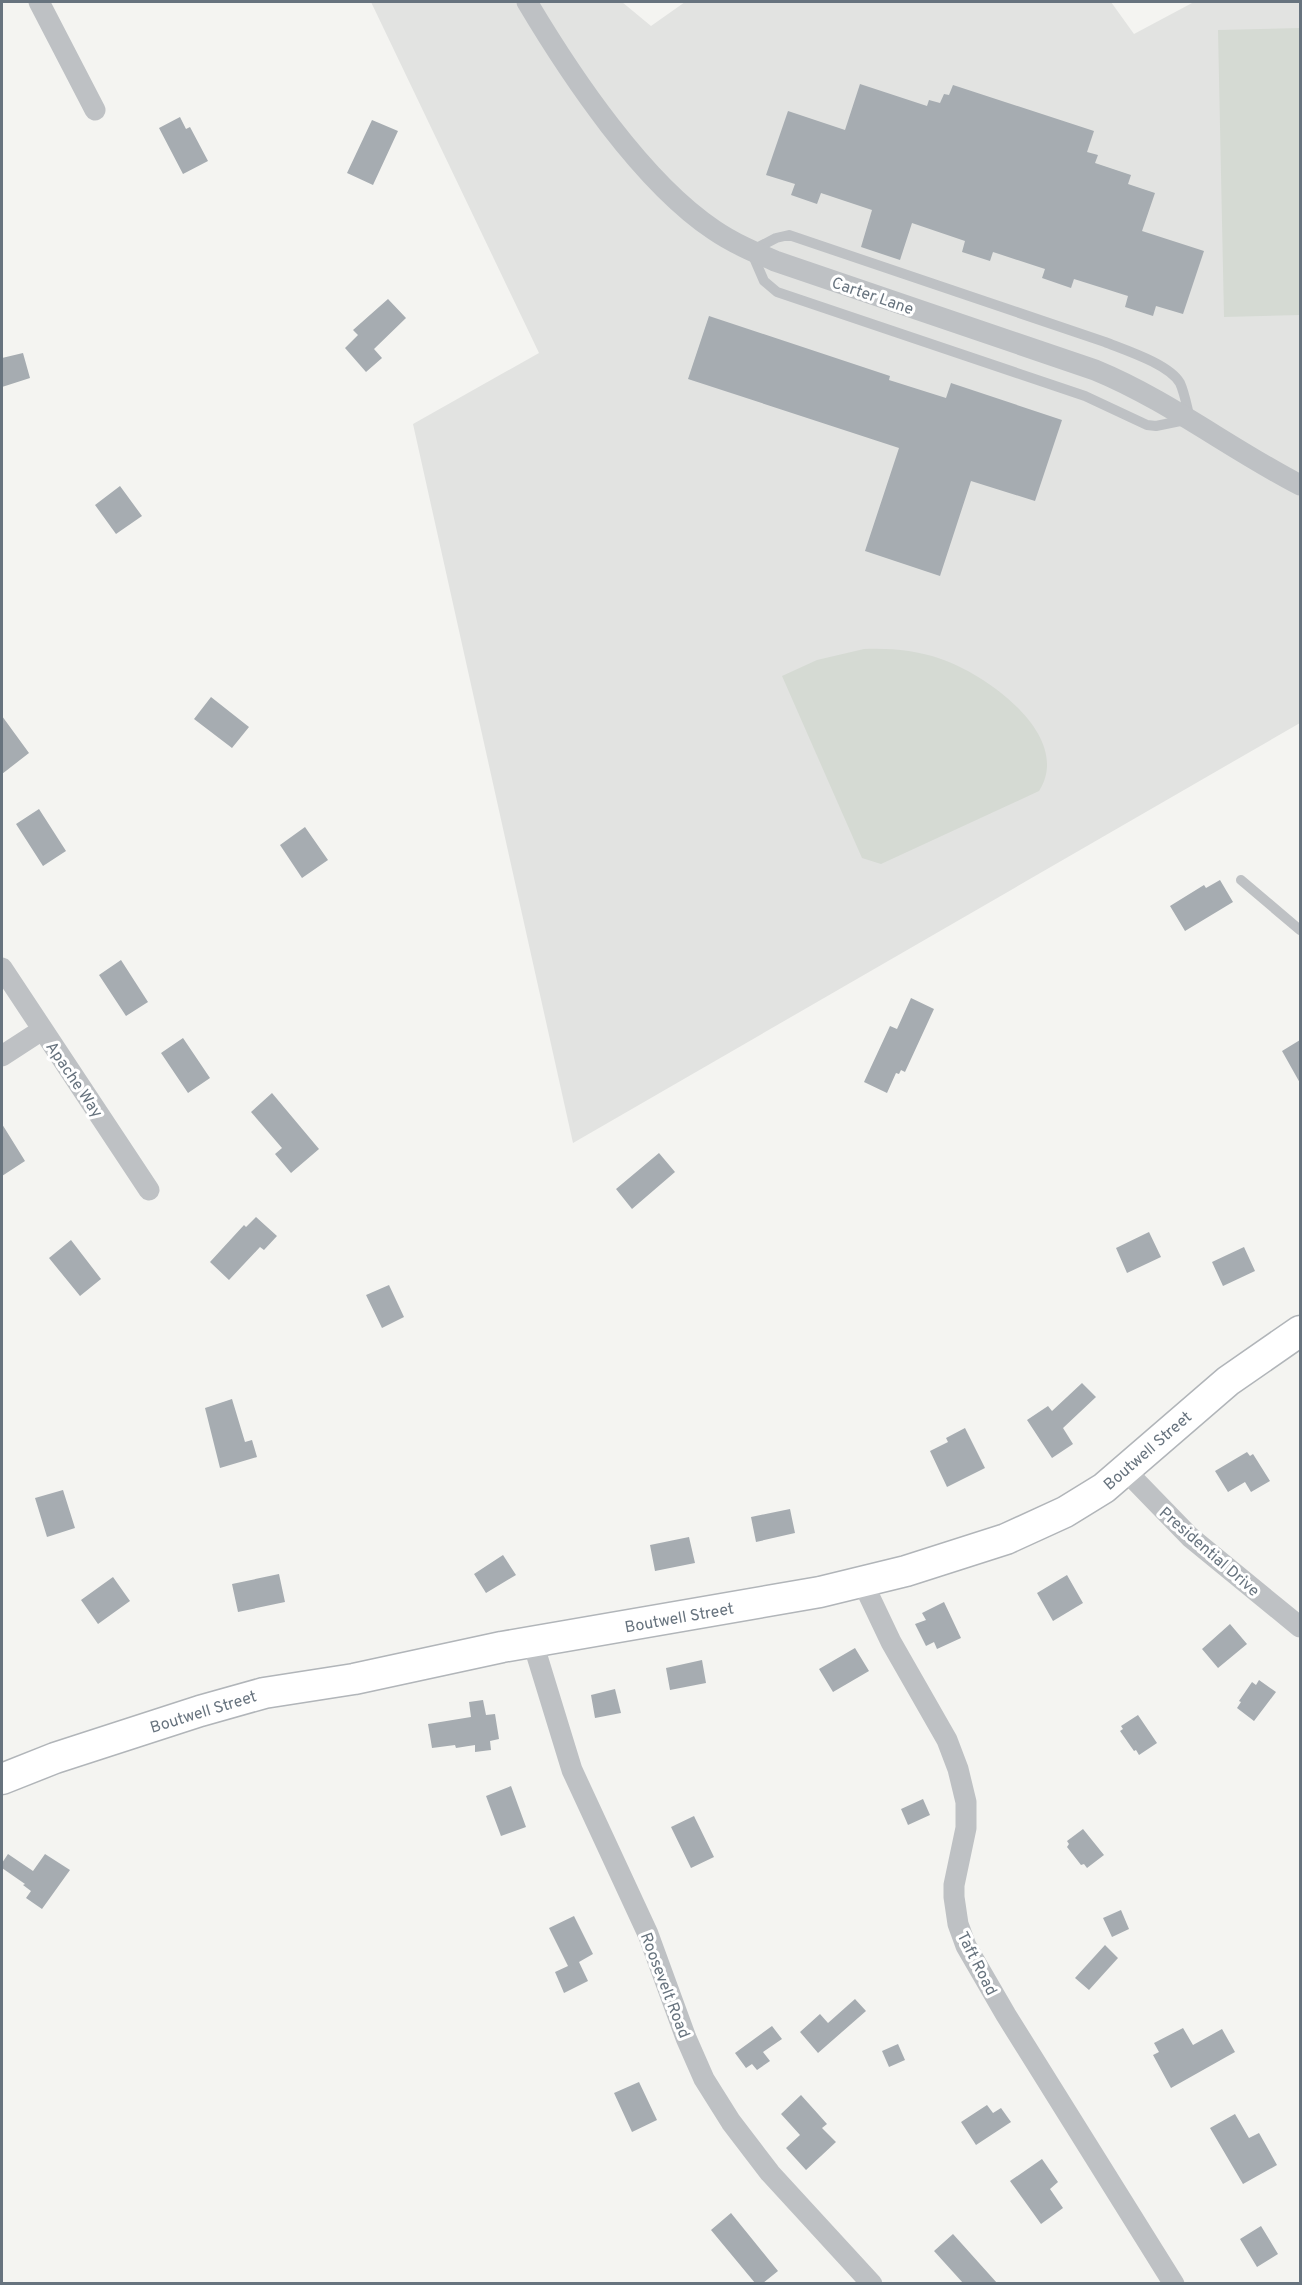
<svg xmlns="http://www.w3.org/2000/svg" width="1302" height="2285" font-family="Overpass,sans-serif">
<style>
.built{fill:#e2e3e1}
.green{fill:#d5dad3}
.building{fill:#a6acb1}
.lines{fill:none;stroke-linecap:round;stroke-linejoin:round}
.secondary-casing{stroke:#b1b5b9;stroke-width:33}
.lane{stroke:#bec1c4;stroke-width:10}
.street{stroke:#bec1c4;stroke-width:21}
.secondary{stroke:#fff;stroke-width:30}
.labels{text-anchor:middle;stroke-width:6;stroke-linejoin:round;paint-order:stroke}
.street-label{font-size:16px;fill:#67737e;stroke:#fff}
</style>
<rect width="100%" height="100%" fill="#f4f4f1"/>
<path class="built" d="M 371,2 L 622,2 L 651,26 L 685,2 L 1111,2 L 1134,34 L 1194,2 L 1300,2 L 1300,723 L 573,1143 L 413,424 L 539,353 Z"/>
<path class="green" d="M 1300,28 L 1300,315 L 1224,317 L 1218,30 Z
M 864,649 C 890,648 916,650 941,659 C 986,674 1074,736 1039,791 L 881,864 L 862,858 L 782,676 L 817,660 Z"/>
<path class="building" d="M 860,84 L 927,106 L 929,100 L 940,103 L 944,94 L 949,95 L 953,85 L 1094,131 L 1087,152 L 1098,155 L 1095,163 L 1131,175 L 1128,184 L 1155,193 L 1142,231 L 1204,251 L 1183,314 L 1156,306 L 1153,316 L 1125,307 L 1128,296 L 1074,279 L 1071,288 L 1042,278 L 1045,269 L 993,252 L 990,261 L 962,252 L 965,241 L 912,223 L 900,260 L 861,247 L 872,210 L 821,193 L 817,204 L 791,195 L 795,184 L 766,175 L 788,111 L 845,130 Z
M 180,117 L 186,129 L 190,127 L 208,161 L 183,174 L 159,128 Z
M 372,120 L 398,131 L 373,185 L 347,173 Z
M 388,299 L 406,318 L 374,349 L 382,358 L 366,372 L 345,348 L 358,335 L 353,330 Z
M 709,316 L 890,376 L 889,380 L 946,398 L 951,383 L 1062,420 L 1035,501 L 971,481 L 940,576 L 865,551 L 899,448 L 688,379 Z
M 23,353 L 30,378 L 2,387 L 2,358 Z
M 120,486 L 142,516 L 116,534 L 95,505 Z
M 211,697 L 249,727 L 232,748 L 194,719 Z
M 2,716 L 29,753 L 2,774 Z
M 39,809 L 66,851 L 43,866 L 16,824 Z
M 305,827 L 328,860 L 302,878 L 280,845 Z
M 1220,880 L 1233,902 L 1185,931 L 1170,906 L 1204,885 L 1206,888 Z
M 121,960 L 148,1002 L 126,1016 L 99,975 Z
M 911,998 L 934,1009 L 905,1072 L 901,1070 L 899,1074 L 896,1073 L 887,1093 L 864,1082 L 890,1026 L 897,1029 Z
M 183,1038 L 210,1078 L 188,1093 L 161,1053 Z
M 1300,1040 L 1300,1083 L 1282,1051 Z
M 272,1093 L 319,1149 L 291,1173 L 275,1154 L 282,1148 L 251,1112 Z
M 2,1124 L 25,1161 L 2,1176 Z
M 659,1153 L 675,1172 L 632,1209 L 616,1189 Z
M 256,1217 L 277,1236 L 264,1250 L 260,1247 L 229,1280 L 210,1262 L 244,1225 L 246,1227 Z
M 1149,1232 L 1161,1257 L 1127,1273 L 1116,1248 Z
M 71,1240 L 101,1279 L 80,1296 L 49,1258 Z
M 1244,1247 L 1255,1271 L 1223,1286 L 1212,1262 Z
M 389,1285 L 404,1317 L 382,1328 L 366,1295 Z
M 1082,1383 L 1096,1397 L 1063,1428 L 1073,1444 L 1052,1458 L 1027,1420 L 1048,1406 L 1052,1411 Z
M 232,1399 L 245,1442 L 252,1440 L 257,1457 L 220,1468 L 205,1408 Z
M 965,1428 L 985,1468 L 947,1487 L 930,1451 L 948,1442 L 946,1438 Z
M 1247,1452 L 1250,1456 L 1253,1454 L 1270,1481 L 1251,1492 L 1245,1482 L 1228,1492 L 1215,1471 Z
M 63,1490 L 75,1528 L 47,1537 L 35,1498 Z
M 790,1509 L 795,1533 L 756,1542 L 751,1517 Z
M 689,1537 L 695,1563 L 655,1571 L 650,1545 Z
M 503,1555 L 516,1575 L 486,1593 L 474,1574 Z
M 279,1574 L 285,1602 L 238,1612 L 232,1584 Z
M 1067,1575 L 1083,1603 L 1053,1621 L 1037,1593 Z
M 113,1577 L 130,1601 L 98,1624 L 81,1600 Z
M 944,1602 L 961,1638 L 937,1649 L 934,1642 L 926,1646 L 915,1624 L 926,1620 L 922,1613 Z
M 1230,1624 L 1247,1644 L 1218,1668 L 1202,1649 Z
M 855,1648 L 869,1671 L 833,1692 L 819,1669 Z
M 702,1660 L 706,1683 L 670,1690 L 666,1668 Z
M 1259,1680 L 1276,1692 L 1254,1721 L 1237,1708 L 1241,1702 L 1239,1701 L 1252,1682 L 1256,1685 Z
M 615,1689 L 621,1713 L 595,1718 L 591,1695 Z
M 483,1700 L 486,1715 L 495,1714 L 499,1739 L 490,1741 L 491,1750 L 475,1752 L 475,1745 L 456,1748 L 455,1745 L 432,1748 L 428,1724 L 471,1717 L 469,1702 Z
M 1138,1715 L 1157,1743 L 1139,1755 L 1136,1750 L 1134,1751 L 1120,1731 L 1123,1729 L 1121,1726 Z
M 511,1786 L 526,1827 L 501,1836 L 486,1796 Z
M 923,1799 L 930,1815 L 908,1825 L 901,1809 Z
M 694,1816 L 714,1857 L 691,1868 L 671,1827 Z
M 1083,1829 L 1104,1855 L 1087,1868 L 1084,1864 L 1081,1865 L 1067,1847 L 1069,1844 L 1067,1841 Z
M 8,1854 L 33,1871 L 45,1854 L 70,1870 L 42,1909 L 26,1898 L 31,1891 L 23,1885 L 25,1884 L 2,1868 L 2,1863 Z
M 1121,1910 L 1129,1929 L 1112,1937 L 1103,1918 Z
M 574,1916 L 593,1954 L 579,1962 L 588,1981 L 564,1993 L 555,1972 L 568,1966 L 549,1928 Z
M 1105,1945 L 1118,1958 L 1089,1990 L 1075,1978 Z
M 855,1999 L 866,2011 L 818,2053 L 800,2032 L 820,2014 L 828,2023 Z
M 772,2026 L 782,2039 L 763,2052 L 770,2061 L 757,2070 L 752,2064 L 746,2068 L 735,2053 Z
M 1183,2028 L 1193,2045 L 1222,2029 L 1235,2052 L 1171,2088 L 1153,2055 L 1159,2052 L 1154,2043 Z
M 898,2044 L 905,2060 L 889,2067 L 882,2051 Z
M 639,2082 L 657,2120 L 632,2132 L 614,2093 Z
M 801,2095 L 827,2124 L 822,2128 L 836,2142 L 806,2170 L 786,2148 L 800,2135 L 781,2114 Z
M 987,2105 L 993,2113 L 1001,2108 L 1011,2122 L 976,2145 L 961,2122 Z
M 1235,2114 L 1249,2138 L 1259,2133 L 1277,2165 L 1243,2184 L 1210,2128 Z
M 1042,2159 L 1058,2182 L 1050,2189 L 1063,2208 L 1041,2224 L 1010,2181 Z
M 731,2213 L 778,2271 L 763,2283 L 755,2283 L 711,2230 Z
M 1261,2226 L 1278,2254 L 1257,2267 L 1240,2239 Z
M 953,2234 L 997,2283 L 963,2283 L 934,2251 Z"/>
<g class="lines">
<g class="secondary-casing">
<path id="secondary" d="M 2,1779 L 55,1758 L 200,1711 L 264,1693 L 354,1679 L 502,1647 L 820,1592 L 906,1571 L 1006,1539 L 1065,1512 L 1104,1488 L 1228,1381 L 1300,1331"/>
</g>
<path class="lane" d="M 789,235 L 1105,342 C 1125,350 1169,364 1180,383 C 1185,394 1187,408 1190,419 L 1156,426 L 1147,425 L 1085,396 L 777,292 L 764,281 L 751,251 L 776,238 Z
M 1241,880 L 1300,930"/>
<path class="street" d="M 39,2 L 95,110
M 527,2 C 571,76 642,182 714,230 C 733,243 754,252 775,261 L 1095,370 C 1168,400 1230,449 1300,485
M 2,968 L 149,1190
M 2,1056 L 42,1030
M 1125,1470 L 1190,1537 L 1300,1627
M 862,1581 L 891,1642 L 947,1740 L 958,1769 L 966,1802 L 966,1828 L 954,1885 L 954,1897 L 958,1924 L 966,1946 L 1006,2015 L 1174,2284
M 533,1643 L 572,1770 L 648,1934 L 686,2038 L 704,2079 L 731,2122 L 770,2173 L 872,2284"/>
<use href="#secondary" class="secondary"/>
</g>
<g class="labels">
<g class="street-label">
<text transform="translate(873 295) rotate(19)" y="6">Carter Lane</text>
<text transform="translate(75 1079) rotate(56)" y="6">Apache Way</text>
<text transform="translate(1147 1450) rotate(-41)" y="6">Boutwell Street</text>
<text transform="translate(1210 1551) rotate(41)" y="6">Presidential Drive</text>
<text transform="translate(679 1617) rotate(-10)" y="6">Boutwell Street</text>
<text transform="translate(203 1711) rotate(-17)" y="6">Boutwell Street</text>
<text transform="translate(978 1963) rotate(63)" y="6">Taft Road</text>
<text transform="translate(666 1985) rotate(69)" y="6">Roosevelt Road</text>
</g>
</g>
<rect width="1302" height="2285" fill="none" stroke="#67737e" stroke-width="6"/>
</svg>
